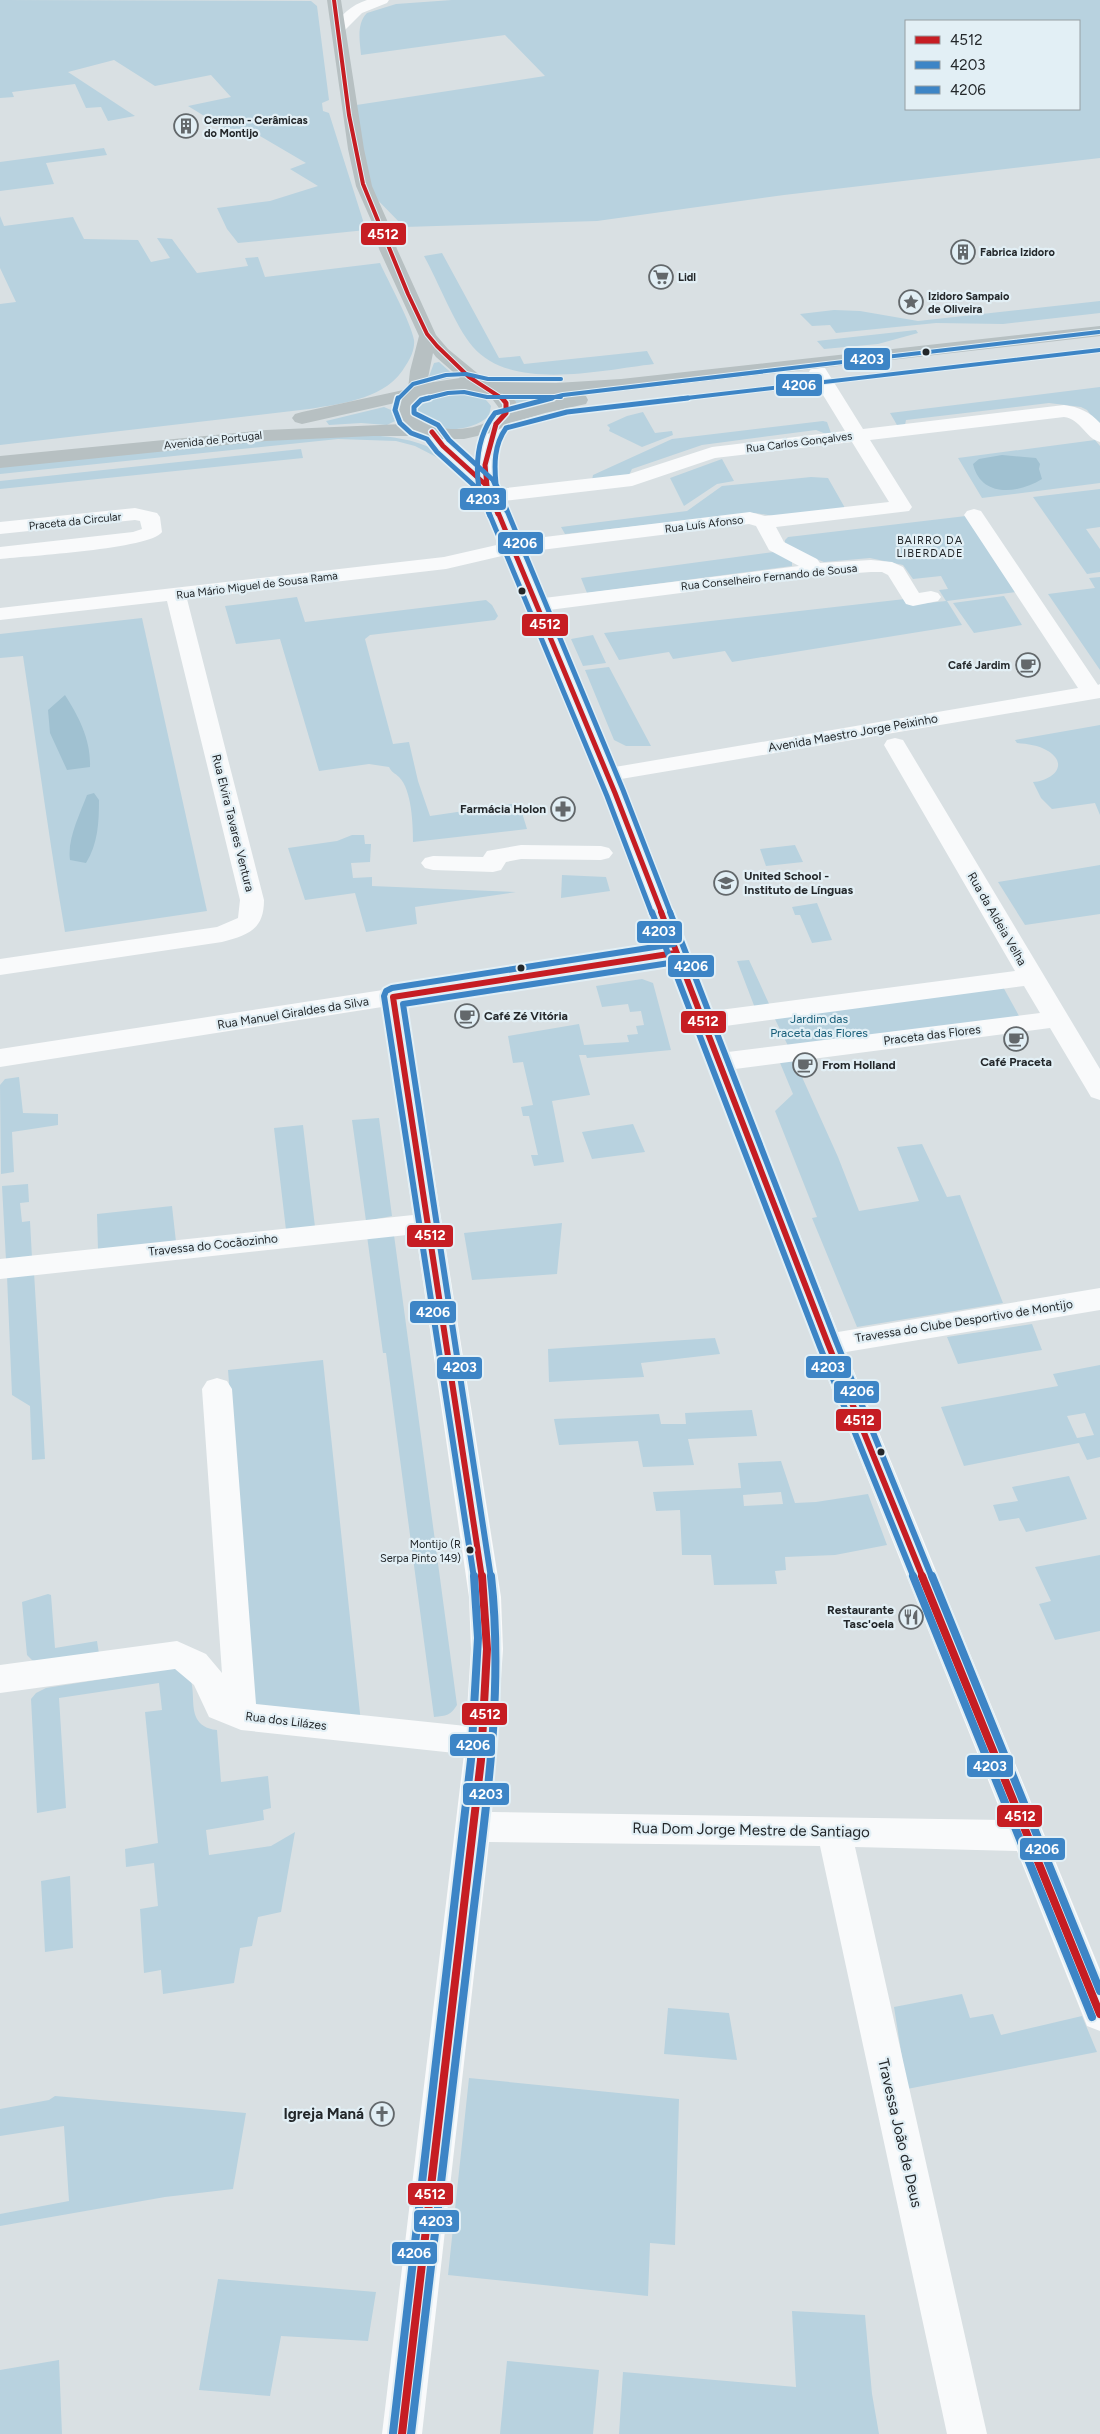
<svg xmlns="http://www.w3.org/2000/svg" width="1100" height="2434" font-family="Figtree,sans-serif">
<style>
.green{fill:#b8d2df;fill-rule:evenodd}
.forest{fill:#a0c1d1}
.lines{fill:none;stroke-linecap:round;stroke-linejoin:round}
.minor{fill:#f9fafb;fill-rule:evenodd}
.major{fill:#b7c0c2;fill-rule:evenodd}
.bus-1-far3-casing{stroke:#e2eff5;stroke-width:6}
.bus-1-far2-casing{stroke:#e2eff5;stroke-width:8}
.bus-1-far1-casing{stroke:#e2eff5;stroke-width:10}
.bus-1-casing{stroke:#e2eff5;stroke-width:12}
.bus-2-far3-casing{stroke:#e2eff5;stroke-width:6}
.bus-2-far2-casing{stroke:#e2eff5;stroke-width:8}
.bus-2-far1-casing{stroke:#e2eff5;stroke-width:10}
.bus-2-casing{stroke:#e2eff5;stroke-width:12}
.bus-3-far3-casing{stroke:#e2eff5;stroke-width:6}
.bus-3-far2-casing{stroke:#e2eff5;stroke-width:8}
.bus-3-far1-casing{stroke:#e2eff5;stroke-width:10}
.bus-3-casing{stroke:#e2eff5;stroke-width:12}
.bus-1-far3{stroke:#c61d23;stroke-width:4}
.bus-1-far2{stroke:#c61d23;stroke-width:5}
.bus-1-far1{stroke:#c61d23;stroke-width:6}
.bus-1{stroke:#c61d23;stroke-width:8}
.bus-2-far3{stroke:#3d85c6;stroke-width:4}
.bus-2-far2{stroke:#3d85c6;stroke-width:5}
.bus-2-far1{stroke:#3d85c6;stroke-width:6}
.bus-2{stroke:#3d85c6;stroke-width:8}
.bus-3-far3{stroke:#3d85c6;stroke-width:4}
.bus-3-far2{stroke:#3d85c6;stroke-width:5}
.bus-3-far1{stroke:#3d85c6;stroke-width:6}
.bus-3{stroke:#3d85c6;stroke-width:8}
.bus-dot{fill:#23272a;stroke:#e2eff5;stroke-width:2}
.labels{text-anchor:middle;stroke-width:4.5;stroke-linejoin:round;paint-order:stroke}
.far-poi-label{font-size:11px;font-weight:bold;fill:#23272a;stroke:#e2eff5;text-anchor:start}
.far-street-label{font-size:11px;fill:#23272a;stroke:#e2eff5}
.far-neighbourhood-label{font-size:11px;letter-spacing:1px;fill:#23272a;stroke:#e2eff5}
.bus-label{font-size:11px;fill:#23272a;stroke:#e2eff5;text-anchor:end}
.street-label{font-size:12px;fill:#23272a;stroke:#e2eff5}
.poi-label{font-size:12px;font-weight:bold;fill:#23272a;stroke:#e2eff5;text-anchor:start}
.park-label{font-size:12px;fill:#155c77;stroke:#e2eff5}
.near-street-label{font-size:15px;fill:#23272a;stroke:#e2eff5}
.near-poi-label{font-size:15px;font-weight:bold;fill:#23272a;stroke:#e2eff5;text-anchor:end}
.line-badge{stroke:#e2eff5;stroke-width:2}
.badge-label{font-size:14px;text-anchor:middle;font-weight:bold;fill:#fff}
</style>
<rect width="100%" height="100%" fill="#d9e0e3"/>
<path class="green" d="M 0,0 L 311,1 L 317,6 L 329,100 L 322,103 L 323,111 L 329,113 L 366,230 L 238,243 L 227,229 L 217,208 L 270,201 L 318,186 L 290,169 L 306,163 L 253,132 L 237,136 L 188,106 L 231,97 L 211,75 L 155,86 L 114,60 L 68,72 L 135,116 L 108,121 L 101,107 L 86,108 L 75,84 L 12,92 L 14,97 L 0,98 Z
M 452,0 L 1100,0 L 1100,158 L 784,195 L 597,221 L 404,227 L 364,186 L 350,106 L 545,76 L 505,35 L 361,55 C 360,42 356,24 367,13 L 396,4 ZM 906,21 L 1079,21 L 1079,109 L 906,109 Z
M 104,148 L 107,155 L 46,163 L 54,184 L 0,191 L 0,162 Z
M 0,216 L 4,226 L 73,217 L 84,239 L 138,240 L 151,262 L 170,258 L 157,238 L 172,239 L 197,273 L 248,266 L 245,258 L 258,257 L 265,277 L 380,263 C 388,281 411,322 414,340 C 415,348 411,358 406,365 C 387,399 344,403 309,409 L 0,445 L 0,304 L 16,302 L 0,268 Z
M 442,253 L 499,358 L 520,356 L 524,364 L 647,351 L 654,364 C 602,370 512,392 473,347 C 455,326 438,281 424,256 Z
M 1100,301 L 1100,313 L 1003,324 L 936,323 L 836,333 L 830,325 L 812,326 L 800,314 L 834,310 L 860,311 L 918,321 Z
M 916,330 L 918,333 L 878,344 L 824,349 L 817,341 Z
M 439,362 L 456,377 L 436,381 L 428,379 L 434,363 Z
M 1100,387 L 1100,427 L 1087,410 L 1081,407 L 1049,403 L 906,420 L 905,425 L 897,425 L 890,413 Z
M 453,390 C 468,392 483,393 491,406 L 489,416 C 470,433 434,434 415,416 L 414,408 C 420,394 439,391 453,390 Z
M 517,394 L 552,395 L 553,399 L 521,408 L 515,405 L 511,398 Z
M 384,407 L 391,410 L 395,421 L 387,425 L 361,423 L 329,425 L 326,421 Z
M 643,412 L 655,433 L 672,431 L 673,435 L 642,447 L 609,431 L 610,428 L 607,425 L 627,416 Z
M 823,421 L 827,422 L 831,433 L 826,434 L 816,430 L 702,445 L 632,469 L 629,475 L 592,480 L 593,475 L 672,439 Z
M 370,435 C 405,438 426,441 455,463 L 450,464 L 415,446 L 396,441 L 338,439 L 0,474 L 0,467 L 250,441 Z
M 1095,440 L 1100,446 L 1100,483 L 982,498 L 958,458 Z
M 301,449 L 303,458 L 0,489 L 0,481 Z
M 722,459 L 734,481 L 717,484 L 684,506 L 670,478 Z
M 811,477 L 828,478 L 845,508 L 774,516 L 755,513 L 565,534 L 561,527 L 687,511 L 722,486 Z
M 1100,489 L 1100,527 L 1086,529 L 1100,549 L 1100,572 L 1087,574 L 1033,497 Z
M 966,516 L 1016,592 L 947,601 L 962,625 L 732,662 L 725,651 L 673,659 L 669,652 L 619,660 L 604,633 L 905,599 L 909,605 L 946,601 L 939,590 L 948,589 L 941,576 L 913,579 L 903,565 L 870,558 L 824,562 L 793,550 L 785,543 L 785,540 L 788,537 L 797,536 Z
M 774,552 L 792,561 L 792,566 L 587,593 L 581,578 Z
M 1100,577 L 1100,670 L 1048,594 L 1095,588 L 1089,578 Z
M 1004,596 L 1022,625 L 974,633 L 953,603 Z
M 297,597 L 305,622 L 486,600 L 492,605 L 498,616 L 495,620 L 370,635 L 365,639 L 393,744 L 409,742 L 418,781 L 430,816 L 519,803 L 527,829 L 413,842 C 413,825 412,790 399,777 C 395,773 392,773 389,767 L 369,764 L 319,771 L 280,639 L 236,644 L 225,606 Z
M 142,618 L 207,911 L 65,932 C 49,840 37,748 23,656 L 0,658 L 0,634 Z
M 593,635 L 606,663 L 583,666 L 571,639 Z
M 609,667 L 651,746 L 626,746 L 614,740 L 585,670 Z
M 1100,725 L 1100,815 L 1095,803 L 1052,809 L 1041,798 L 1033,782 C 1052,781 1070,765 1048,751 C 1038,745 1028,744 1017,743 L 1015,740 Z
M 352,835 L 364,835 L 365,844 L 371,844 L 370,862 L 351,863 L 353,878 L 372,877 L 372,886 L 516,892 L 415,907 L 417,924 L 366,932 L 355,893 L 305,900 L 288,848 L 337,841 Z
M 795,845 L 803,862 L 766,866 L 760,849 Z
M 1100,865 L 1100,914 L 1025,925 L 998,882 Z
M 562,875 L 606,877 L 610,891 L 561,898 Z
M 817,903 L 832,940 L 812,943 L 800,915 L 795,915 L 792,907 Z
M 749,960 L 770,1006 L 997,976 L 1024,1025 L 793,1057 L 838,1157 L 859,1211 L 919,1201 L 897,1147 L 922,1144 L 947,1197 L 960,1195 L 1003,1303 L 857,1327 L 812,1218 L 817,1217 L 775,1111 L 793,1094 L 778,1058 L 793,1056 L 771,1011 L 755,1008 L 737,961 Z
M 642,979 L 653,983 L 671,1050 L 587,1058 L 586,1055 L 579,1055 L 590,1095 L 552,1101 L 564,1162 L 534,1166 L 531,1155 L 538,1155 L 529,1116 L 523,1116 L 521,1107 L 533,1105 L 523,1062 L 513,1063 L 508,1036 L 579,1024 L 584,1045 L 629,1042 L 627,1035 L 638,1034 L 636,1026 L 644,1025 L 641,1011 L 630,1012 L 628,1004 L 602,1007 L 596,986 Z
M 19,1077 L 23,1113 L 58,1114 L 58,1125 L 12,1132 L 14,1172 L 1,1174 L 0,1085 L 5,1079 Z
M 379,1118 L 392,1216 L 366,1221 L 352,1120 Z
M 633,1124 L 645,1152 L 592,1159 L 582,1132 Z
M 303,1125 L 315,1227 L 286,1230 L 274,1128 Z
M 28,1184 L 29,1202 L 20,1203 L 22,1222 L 30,1221 L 32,1258 L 6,1260 L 2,1186 Z
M 172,1206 L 176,1242 L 98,1250 L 97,1214 Z
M 562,1223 L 557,1274 L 472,1280 L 464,1233 Z
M 394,1235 L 457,1705 C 451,1715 446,1716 434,1717 L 386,1353 L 383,1353 L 367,1236 Z
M 34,1272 L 45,1459 L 32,1460 L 30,1406 L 12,1395 L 7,1276 Z
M 1032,1324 L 1042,1350 L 958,1364 L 947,1337 Z
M 715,1338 L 720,1354 L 641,1363 L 644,1377 L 549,1382 L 548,1349 Z
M 323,1360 L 361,1723 L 254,1709 L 228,1370 Z
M 1100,1365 L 1100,1457 L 1087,1460 L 1079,1443 L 964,1466 L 941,1407 L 1058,1386 L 1053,1374 ZM 1085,1413 L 1094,1435 L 1077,1438 L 1067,1416 Z
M 752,1410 L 757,1436 L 688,1439 L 694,1465 L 643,1467 L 638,1441 L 559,1445 L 554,1419 L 659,1414 L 661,1424 L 686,1424 L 685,1413 Z
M 781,1461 L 795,1503 L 816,1502 L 868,1494 L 887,1545 L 835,1555 L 785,1557 L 786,1570 L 775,1571 L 777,1584 L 714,1585 L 711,1555 L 682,1555 L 680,1510 L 656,1511 L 653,1492 L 741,1488 L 738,1463 ZM 781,1492 L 783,1504 L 744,1506 L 743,1495 Z
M 1069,1476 L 1087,1519 L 1026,1532 L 1019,1518 L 999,1521 L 993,1505 L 1018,1501 L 1012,1487 Z
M 1100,1555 L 1100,1631 L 1055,1640 L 1039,1604 L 1051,1601 L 1035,1567 Z
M 48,1594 L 51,1595 L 55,1648 L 97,1641 L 99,1654 L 41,1663 L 32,1660 L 27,1655 L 22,1602 Z
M 173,1668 C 212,1672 173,1725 217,1730 L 221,1782 L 268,1776 L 271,1808 L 263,1810 L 264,1820 L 206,1830 L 209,1855 L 271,1846 L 295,1832 L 281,1912 L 258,1917 L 252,1946 L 240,1948 L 234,1983 L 163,1994 L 161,1970 L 144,1973 L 140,1909 L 158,1906 L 154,1863 L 126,1867 L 125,1849 L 158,1843 L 145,1712 L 162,1710 L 159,1683 L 59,1698 L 66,1808 L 37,1813 L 31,1699 L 36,1693 L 46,1688 Z
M 70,1876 L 73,1948 L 45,1952 L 41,1881 Z
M 962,1994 L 970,2018 L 993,2014 L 1001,2035 L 1082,2016 L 1097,2052 L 907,2089 L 894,2007 Z
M 668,2008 L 729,2013 L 737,2060 L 664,2054 Z
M 469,2078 L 679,2099 L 675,2245 L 650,2243 L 648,2296 L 448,2275 Z
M 55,2096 L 246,2113 L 233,2189 L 165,2197 L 0,2226 L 0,2214 L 69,2201 L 64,2126 L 0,2136 L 0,2109 L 49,2100 Z
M 218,2279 L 376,2292 L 368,2341 L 281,2336 L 270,2396 L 199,2390 Z
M 792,2311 L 865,2315 L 872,2394 L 879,2434 L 619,2434 L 623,2372 L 796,2387 Z
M 59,2360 L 62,2434 L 0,2434 L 0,2370 Z
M 507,2361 L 599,2370 L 593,2434 L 500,2434 Z"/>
<path class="forest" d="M 1002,455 L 1036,458 L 1040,464 L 1039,469 L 1042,479 C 1018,494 981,498 973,464 L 979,459 Z
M 65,695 C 79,717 91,740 90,767 L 67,770 L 50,733 L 48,710 Z
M 94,793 L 99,800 C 99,822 98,844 86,863 L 70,860 C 67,839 80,814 87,795 Z"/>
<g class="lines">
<path class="minor" d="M 367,0 L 389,0 L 387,3 L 362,13 L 343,32 L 333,32 L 331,29 C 340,16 351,5 367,0 Z
M 818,366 L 825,368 L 863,429 L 1064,405 C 1079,407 1090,412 1100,423 L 1100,442 C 1085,438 1081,419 1064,417 L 870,440 L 912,507 L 909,511 L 776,527 L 784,542 L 817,559 L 820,563 L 871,560 L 892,562 L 903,567 L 919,593 L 931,591 L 938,593 L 941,597 L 938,601 L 913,606 L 906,604 L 888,575 L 882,572 L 871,572 L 813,576 L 549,610 L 615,767 L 1078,688 L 964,515 L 967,511 L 974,509 L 981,511 L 1098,685 L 1100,684 L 1100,698 L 621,779 L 712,1011 L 1015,971 L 884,745 L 887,740 L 895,738 L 903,740 L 1100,1069 L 1100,1100 L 1091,1097 L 1050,1028 L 735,1069 L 838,1332 L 1100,1288 L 1100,1310 L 846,1352 L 1100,1970 L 1100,2031 L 1087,2026 L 1017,1851 L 855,1847 L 987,2434 L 947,2434 L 820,1846 L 489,1842 L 422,2434 L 382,2434 L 464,1754 L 241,1730 L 209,1717 L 194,1685 L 175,1669 L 0,1693 L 0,1665 L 177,1641 L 206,1654 L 222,1673 L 202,1389 L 207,1381 L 217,1378 L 227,1381 L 232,1389 L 256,1704 L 466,1726 L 471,1649 L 469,1597 L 416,1234 L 0,1279 L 0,1259 L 413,1215 L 382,1007 L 0,1067 L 0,1049 L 662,947 L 604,793 L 506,555 L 446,569 L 187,599 L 264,900 C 264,930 248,935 222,942 L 0,975 L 0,959 L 217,927 L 238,918 L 240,900 L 167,601 L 0,620 L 0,608 L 444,557 L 501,544 L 478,488 L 436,450 L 422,432 L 425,428 L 439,428 L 450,442 L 475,465 L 486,424 L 489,420 L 503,420 L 506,424 L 495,465 L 498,489 L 629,474 L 712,447 L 845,431 L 809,372 L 811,368 ZM 852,442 L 889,502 L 765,516 L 750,512 L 520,540 L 503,501 L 632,486 L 715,458 ZM 749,524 L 756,526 L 769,550 L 799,566 L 544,598 L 525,552 ZM 668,962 L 814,1344 L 1004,1820 L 492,1812 L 503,1649 L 501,1597 L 407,1003 ZM 1024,986 L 1040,1013 L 728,1052 L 718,1027 Z
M 135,508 L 157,513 L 160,517 L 162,532 C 151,549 26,556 0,559 L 0,547 L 133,532 L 142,529 L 140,521 L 135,520 L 0,534 L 0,522 Z
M 521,845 L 601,846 L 609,848 L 613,853 L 609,858 L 601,860 L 521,859 L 506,862 L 501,870 L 493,872 L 433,870 L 425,868 L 421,863 L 425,858 L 433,856 L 483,857 L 487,851 Z"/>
<path class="major" d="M 327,0 L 341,0 L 364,149 L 372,186 L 390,227 L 397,249 L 436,335 L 448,349 L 488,382 L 556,383 L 621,379 L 1100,326 L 1100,336 L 621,391 L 556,395 L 509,394 L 516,402 L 518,409 L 579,394 L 586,396 L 588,400 L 586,404 L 545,413 L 508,424 L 495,432 L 464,439 L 437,439 L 425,436 L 373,436 L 266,441 L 0,468 L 0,456 L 266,430 L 403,424 L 394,408 L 395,403 L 302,424 L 295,422 L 292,418 L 295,414 L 302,412 L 408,389 L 410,371 L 419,336 L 379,249 L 374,227 L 356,186 L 348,149 ZM 433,353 L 436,357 L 460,378 L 427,383 ZM 465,389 L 493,400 L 499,408 C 490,433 442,433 423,422 C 419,419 415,416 413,411 C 409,393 454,390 465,389 Z"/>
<g class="bus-1-far3-casing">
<path id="bus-1-far3" d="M 334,0 L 349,115 L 363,184 L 408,294 L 427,334 L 437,346 L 469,377 L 503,399"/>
</g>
<g class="bus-1-far2-casing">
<path id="bus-1-far2" d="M 496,424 L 506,413 L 506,403 L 502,398
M 496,424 L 485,465 L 487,486 L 615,793 L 662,914
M 432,432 L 443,446 L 487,486 L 498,514"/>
</g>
<g class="bus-1-far1-casing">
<path id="bus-1-far1" d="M 661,912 L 828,1344 L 923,1578
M 393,997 L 482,1578
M 393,997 L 675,953"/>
</g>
<g class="bus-1-casing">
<path id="bus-1" d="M 922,1576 L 1100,2014
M 402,2434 L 481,1760 L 487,1649 L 482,1576"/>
</g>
<g class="bus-2-far3-casing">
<path id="bus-2-far3" d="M 424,399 L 448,393 L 464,392 L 487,397 L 561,397
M 547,399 L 563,395 L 1099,332"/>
</g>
<g class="bus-2-far2-casing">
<path id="bus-2-far2" d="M 429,398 L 421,400 L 414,407 L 414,413 L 438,425 L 449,440 L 493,480 L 506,510
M 552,398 L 495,413 C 478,435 475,462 479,489 L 607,796 L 652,914"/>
</g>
<g class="bus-2-far1-casing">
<path id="bus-2-far1" d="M 652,912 L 820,1347 L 914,1578
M 491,1578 L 403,1004 L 676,962"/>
</g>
<g class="bus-2-casing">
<path id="bus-2" d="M 913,1576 L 1092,2017
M 411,2434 C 430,2272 450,2110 469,1948 C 483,1825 505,1700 491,1576"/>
</g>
<g class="bus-3-far3-casing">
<path id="bus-3-far3" d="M 398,399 L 413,384 L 446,375 L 466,374 L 488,379 L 561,379
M 678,399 L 1100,350"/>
</g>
<g class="bus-3-far2-casing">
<path id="bus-3-far2" d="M 398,398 L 395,410 L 400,423 L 411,433 L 427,439 L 437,452 L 480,491 L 490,516
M 671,914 L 623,790 L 496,484 C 494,464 494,445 506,428 L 567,412 L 688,398"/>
</g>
<g class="bus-3-far1-casing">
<path id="bus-3-far1" d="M 670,912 L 836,1341 L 932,1578
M 474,1578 L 384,996 L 386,991 L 392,988 L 674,944"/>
</g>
<g class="bus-3-casing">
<path id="bus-3" d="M 932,1576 L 1100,1991
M 393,2433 L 471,1760 L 478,1638 L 474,1576"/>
</g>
<use href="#bus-1-far3" class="bus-1-far3"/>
<use href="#bus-1-far2" class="bus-1-far2"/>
<use href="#bus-1-far1" class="bus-1-far1"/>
<use href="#bus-1" class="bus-1"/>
<use href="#bus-2-far3" class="bus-2-far3"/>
<use href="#bus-2-far2" class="bus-2-far2"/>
<use href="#bus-2-far1" class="bus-2-far1"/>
<use href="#bus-2" class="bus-2"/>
<use href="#bus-3-far3" class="bus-3-far3"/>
<use href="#bus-3-far2" class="bus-3-far2"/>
<use href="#bus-3-far1" class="bus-3-far1"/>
<use href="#bus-3" class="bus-3"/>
</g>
<defs>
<g id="building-ring" transform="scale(1.25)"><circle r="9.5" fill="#e2eff5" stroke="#63686b" stroke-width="1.5"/><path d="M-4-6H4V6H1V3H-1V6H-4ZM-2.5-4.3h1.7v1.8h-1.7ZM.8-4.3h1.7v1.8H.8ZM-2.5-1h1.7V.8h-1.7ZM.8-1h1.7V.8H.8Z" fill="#63686b"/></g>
<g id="supermarket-ring" transform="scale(1.25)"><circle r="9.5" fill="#e2eff5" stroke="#63686b" stroke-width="1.5"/><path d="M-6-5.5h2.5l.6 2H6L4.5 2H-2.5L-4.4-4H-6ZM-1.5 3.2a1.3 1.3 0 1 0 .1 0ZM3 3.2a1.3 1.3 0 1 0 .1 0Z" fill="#63686b"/></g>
<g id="sight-ring" transform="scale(1.25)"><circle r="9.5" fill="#e2eff5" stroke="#63686b" stroke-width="1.5"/><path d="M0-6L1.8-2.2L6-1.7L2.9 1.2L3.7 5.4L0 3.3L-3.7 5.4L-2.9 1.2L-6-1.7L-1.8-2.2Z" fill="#63686b"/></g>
<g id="cafe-ring" transform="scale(1.25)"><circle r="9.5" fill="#e2eff5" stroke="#63686b" stroke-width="1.5"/><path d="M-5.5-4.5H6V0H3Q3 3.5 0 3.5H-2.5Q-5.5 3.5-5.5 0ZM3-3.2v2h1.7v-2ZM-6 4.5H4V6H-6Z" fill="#63686b"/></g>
<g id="pharmacy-ring" transform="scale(1.25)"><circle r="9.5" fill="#e2eff5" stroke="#63686b" stroke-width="1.5"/><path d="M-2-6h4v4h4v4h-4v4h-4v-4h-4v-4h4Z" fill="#63686b"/></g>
<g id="school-ring" transform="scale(1.25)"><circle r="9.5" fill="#e2eff5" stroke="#63686b" stroke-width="1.5"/><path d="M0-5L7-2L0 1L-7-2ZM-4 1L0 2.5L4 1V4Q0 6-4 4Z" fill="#63686b"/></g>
<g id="restaurant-ring" transform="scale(1.25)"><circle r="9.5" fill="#e2eff5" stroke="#63686b" stroke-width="1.5"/><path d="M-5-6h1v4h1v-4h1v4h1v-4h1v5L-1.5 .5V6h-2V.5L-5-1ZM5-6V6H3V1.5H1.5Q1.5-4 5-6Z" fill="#63686b"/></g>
<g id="church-ring" transform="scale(1.25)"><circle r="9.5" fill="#e2eff5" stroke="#63686b" stroke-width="1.5"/><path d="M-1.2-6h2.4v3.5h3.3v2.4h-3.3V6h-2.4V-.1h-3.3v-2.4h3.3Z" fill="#63686b"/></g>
</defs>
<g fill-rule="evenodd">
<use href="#building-ring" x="186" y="126"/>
<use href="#building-ring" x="963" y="252"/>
<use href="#supermarket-ring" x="661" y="277"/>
<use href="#sight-ring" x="911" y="302"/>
<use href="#cafe-ring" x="1028" y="665"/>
<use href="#pharmacy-ring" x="563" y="809"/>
<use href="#school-ring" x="726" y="883"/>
<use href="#cafe-ring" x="467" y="1016"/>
<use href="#cafe-ring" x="1016" y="1039"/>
<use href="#cafe-ring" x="805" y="1065"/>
<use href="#restaurant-ring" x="911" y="1617"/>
<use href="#church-ring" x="382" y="2114"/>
</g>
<g class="bus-dot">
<circle cx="926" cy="352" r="4.5"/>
<circle cx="522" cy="591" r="4.5"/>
<circle cx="521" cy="968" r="4.5"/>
<circle cx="881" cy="1452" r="4.5"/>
<circle cx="470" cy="1550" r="4.5"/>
</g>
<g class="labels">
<g class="far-poi-label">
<text x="204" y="124">Cermon - Cerâmicas<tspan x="204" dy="13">do Montijo</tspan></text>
<text x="980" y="256">Fabrica Izidoro</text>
<text x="678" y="281">Lidl</text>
<text x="928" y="300">Izidoro Sampaio<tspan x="928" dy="13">de Oliveira</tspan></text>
<text x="1010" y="669" text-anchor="end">Café Jardim</text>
</g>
<g class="far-street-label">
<text transform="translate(213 440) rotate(-6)" y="4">Avenida de Portugal</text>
<text transform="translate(799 442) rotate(-7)" y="4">Rua Carlos Gonçalves</text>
<text transform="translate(75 521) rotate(-6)" y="4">Praceta da Circular</text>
<text transform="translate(704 524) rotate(-7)" y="4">Rua Luís Afonso</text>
<text transform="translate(769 577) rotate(-6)" y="4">Rua Conselheiro Fernando de Sousa</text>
<text transform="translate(257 585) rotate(-7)" y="4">Rua Mário Miguel de Sousa Rama</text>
</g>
<g class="far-neighbourhood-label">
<text x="930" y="544">BAIRRO DA<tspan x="930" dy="13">LIBERDADE</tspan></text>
</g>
<g class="bus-label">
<text x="461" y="1548">Montijo (R<tspan x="461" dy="14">Serpa Pinto 149)</tspan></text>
</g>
<g class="street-label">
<text transform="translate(853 733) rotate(-10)" y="4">Avenida Maestro Jorge Peixinho</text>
<text transform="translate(233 823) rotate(76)" y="4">Rua Elvira Tavares Ventura</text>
<text transform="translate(997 919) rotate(60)" y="4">Rua da Aldeia Velha</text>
<text transform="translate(293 1013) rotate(-9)" y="4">Rua Manuel Giraldes da Silva</text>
<text transform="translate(932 1035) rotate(-7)" y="4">Praceta das Flores</text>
<text transform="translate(213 1245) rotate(-6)" y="4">Travessa do Cocãozinho</text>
<text transform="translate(964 1321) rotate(-9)" y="4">Travessa do Clube Desportivo de Montijo</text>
<text transform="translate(286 1721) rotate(7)" y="4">Rua dos Lilázes</text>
</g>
<g class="poi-label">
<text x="546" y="813" text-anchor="end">Farmácia Holon</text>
<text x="744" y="880">United School -<tspan x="744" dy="14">Instituto de Línguas</tspan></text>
<text x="484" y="1020">Café Zé Vitória</text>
<text x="1016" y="1066" text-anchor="middle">Café Praceta</text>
<text x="822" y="1069">From Holland</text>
<text x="894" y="1614" text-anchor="end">Restaurante<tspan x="894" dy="14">Tasc'oela</tspan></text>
</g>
<g class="park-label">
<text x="819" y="1023">Jardim das<tspan x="819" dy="14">Praceta das Flores</tspan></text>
</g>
<g class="near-street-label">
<text transform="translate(751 1830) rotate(1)" y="5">Rua Dom Jorge Mestre de Santiago</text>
<text transform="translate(900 2133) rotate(77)" y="5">Travessa João de Deus</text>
</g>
<g class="near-poi-label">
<text x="364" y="2119">Igreja Maná</text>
</g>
</g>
<g class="line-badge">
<rect x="360" y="222" width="47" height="24" rx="5" fill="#c61d23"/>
<rect x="843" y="347" width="48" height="24" rx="5" fill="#3d85c6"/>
<rect x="775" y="373" width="48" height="24" rx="5" fill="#3d85c6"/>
<rect x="459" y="487" width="48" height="24" rx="5" fill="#3d85c6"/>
<rect x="497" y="531" width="47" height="24" rx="5" fill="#3d85c6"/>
<rect x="521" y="613" width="48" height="24" rx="5" fill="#c61d23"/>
<rect x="636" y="920" width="47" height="24" rx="5" fill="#3d85c6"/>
<rect x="667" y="954" width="48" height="24" rx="5" fill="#3d85c6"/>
<rect x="680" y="1010" width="47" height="24" rx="5" fill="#c61d23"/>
<rect x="406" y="1224" width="48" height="24" rx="5" fill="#c61d23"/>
<rect x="409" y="1300" width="48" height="24" rx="5" fill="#3d85c6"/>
<rect x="805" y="1355" width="47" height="24" rx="5" fill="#3d85c6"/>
<rect x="436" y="1356" width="47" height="24" rx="5" fill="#3d85c6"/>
<rect x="833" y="1380" width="47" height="24" rx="5" fill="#3d85c6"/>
<rect x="835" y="1408" width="47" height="24" rx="5" fill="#c61d23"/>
<rect x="461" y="1702" width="47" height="24" rx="5" fill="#c61d23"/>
<rect x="449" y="1733" width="47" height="24" rx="5" fill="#3d85c6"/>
<rect x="966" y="1754" width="48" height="24" rx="5" fill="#3d85c6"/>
<rect x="462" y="1782" width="48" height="24" rx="5" fill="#3d85c6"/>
<rect x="996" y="1804" width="47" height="24" rx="5" fill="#c61d23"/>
<rect x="1019" y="1837" width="47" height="24" rx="5" fill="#3d85c6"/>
<rect x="407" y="2182" width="47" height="24" rx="5" fill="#c61d23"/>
<rect x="413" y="2209" width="47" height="24" rx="5" fill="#3d85c6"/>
<rect x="391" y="2241" width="47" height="24" rx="5" fill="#3d85c6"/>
</g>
<g class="badge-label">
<text x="383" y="239">4512</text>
<text x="867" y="364">4203</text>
<text x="799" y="390">4206</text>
<text x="483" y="504">4203</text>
<text x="520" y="548">4206</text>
<text x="545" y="629">4512</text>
<text x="659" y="936">4203</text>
<text x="691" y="971">4206</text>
<text x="703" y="1026">4512</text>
<text x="430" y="1240">4512</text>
<text x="433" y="1317">4206</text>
<text x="828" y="1372">4203</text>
<text x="460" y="1372">4203</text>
<text x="857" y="1396">4206</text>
<text x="859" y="1425">4512</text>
<text x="485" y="1719">4512</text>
<text x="473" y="1750">4206</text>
<text x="990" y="1771">4203</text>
<text x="486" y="1799">4203</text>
<text x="1020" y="1821">4512</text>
<text x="1042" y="1854">4206</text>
<text x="430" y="2199">4512</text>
<text x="436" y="2226">4203</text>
<text x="414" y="2258">4206</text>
</g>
<rect x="905" y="20" width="175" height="90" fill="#e2eff5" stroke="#969fa4"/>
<rect x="915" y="36" width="25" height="8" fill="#c61d23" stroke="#969fa4"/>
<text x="950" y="45" font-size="15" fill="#23272a">4512</text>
<rect x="915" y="61" width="25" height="8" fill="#3d85c6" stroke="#969fa4"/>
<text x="950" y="70" font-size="15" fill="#23272a">4203</text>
<rect x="915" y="86" width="25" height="8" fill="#3d85c6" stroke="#969fa4"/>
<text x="950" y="95" font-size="15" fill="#23272a">4206</text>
</svg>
